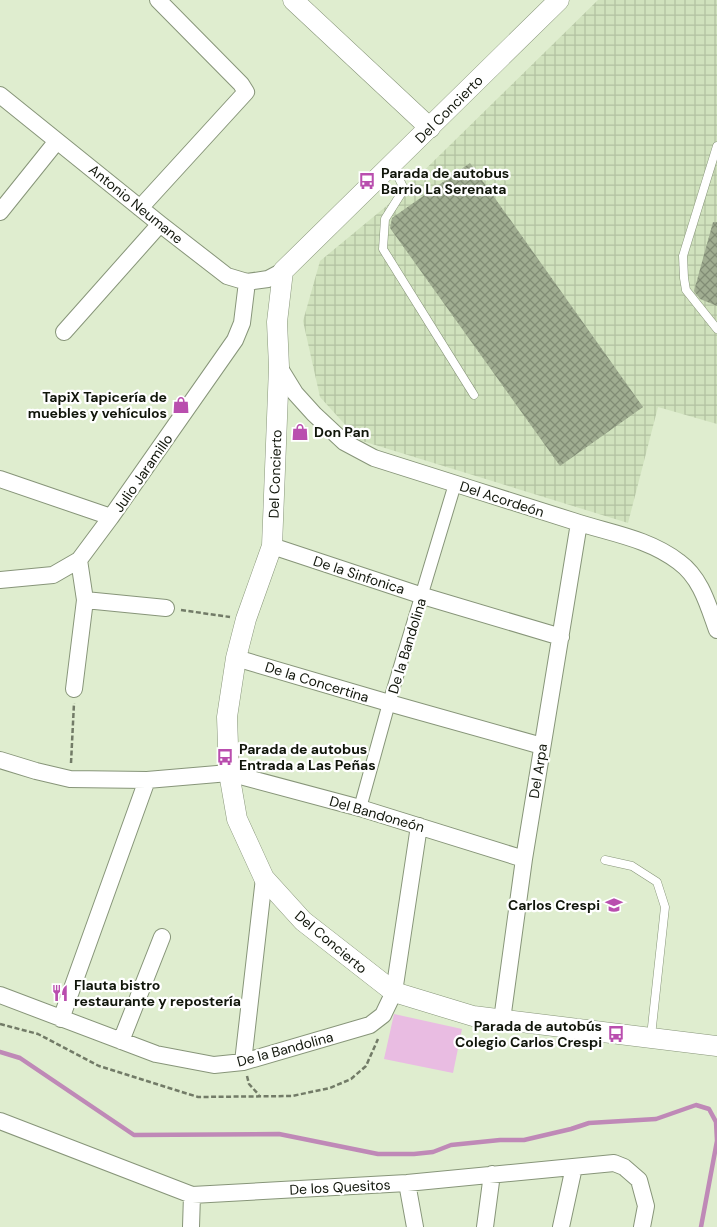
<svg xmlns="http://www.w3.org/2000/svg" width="717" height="1227" font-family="'DM Sans',sans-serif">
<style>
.industrial{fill:url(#industrial-grid)}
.green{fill:#e9bce2}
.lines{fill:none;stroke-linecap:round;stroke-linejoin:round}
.stream{stroke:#bf89b7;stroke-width:4.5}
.building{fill:url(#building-cross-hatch)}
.service-casing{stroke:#879579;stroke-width:9}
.pedestrian-casing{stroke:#879579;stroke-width:14}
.minor-casing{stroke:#879579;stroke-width:18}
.tertiary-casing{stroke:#879579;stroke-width:21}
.path{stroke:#727b67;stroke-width:2.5;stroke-dasharray:5 2.5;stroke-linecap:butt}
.service{stroke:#fff;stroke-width:8}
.pedestrian{stroke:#fff;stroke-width:12}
.minor{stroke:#fff;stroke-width:16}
.tertiary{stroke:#fff;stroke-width:20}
.labels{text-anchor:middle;stroke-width:4.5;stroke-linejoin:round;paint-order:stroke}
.street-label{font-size:14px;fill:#10150a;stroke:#fff}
.poi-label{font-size:14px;font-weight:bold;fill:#10150a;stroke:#fff;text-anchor:start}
</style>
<defs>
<pattern id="industrial-grid" width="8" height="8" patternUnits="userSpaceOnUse" patternTransform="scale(1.25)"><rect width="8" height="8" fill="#d0e2bd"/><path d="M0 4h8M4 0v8" fill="none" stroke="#b2c1a1"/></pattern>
<pattern id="building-cross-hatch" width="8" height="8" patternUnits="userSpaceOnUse" patternTransform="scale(1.25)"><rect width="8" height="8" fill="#a0ad91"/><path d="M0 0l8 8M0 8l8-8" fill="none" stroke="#818c75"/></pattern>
</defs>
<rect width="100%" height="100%" fill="#dfedcf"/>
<path class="industrial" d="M 598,0 L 717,0 L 717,424 L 658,407 L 628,523 L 359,440 L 320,397 L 303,321 L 320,261 L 395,199 Z"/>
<path class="green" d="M 394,1014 L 462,1029 L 453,1073 L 384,1059 Z"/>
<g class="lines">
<path class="stream" d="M 0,1052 L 20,1058 L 134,1135 L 279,1134 L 378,1154 L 414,1154 L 433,1152 L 451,1145 L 500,1140 L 524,1140 L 571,1129 L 589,1123 L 656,1119 L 696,1105 L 709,1109 L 716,1122 L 717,1141 L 701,1227"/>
</g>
<path class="building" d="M 470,163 L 643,407 L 560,466 L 390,228 L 392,218 Z
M 713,222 L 717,222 L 717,306 L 700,299 L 694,291 Z"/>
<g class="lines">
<g class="service-casing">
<path id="service" d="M 717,146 L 683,256 L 684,278 L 686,290 L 717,329
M 393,166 L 404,189 L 385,219 L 383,249 L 474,395
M 605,860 L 632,866 L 657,882 L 665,907 L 651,1036"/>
</g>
<g class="pedestrian-casing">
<path id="pedestrian" d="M 360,808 L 389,703 L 455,484"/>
</g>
<g class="minor-casing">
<path id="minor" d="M 0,95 L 160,224 L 227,276 L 247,282 L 268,279 L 283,271
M 140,208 L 246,92 L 241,84 L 158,0
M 0,212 L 57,141
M 64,332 L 160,224
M 279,367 L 295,393 L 314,414 L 344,442 L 374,458 C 440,479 507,500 573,521 C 609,533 648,538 679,562 C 701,578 708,605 717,630
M 0,479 L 111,517
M 272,546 L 423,596 L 561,637
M 0,580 L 53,575 L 79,560 L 111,517 L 235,340 L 242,323 L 247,282
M 85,600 L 166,608
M 236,658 L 389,703 L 542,746
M 74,689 L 85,600 L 79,560
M 0,760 L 36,771 L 70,779 L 147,780 L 229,773 L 360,808 L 524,859
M 0,995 L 156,1054 L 214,1065 L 243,1062 L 370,1025 L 383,1015 L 394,992 L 419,826
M 61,1019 L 147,780
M 502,1020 L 524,859 L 579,523
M 121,1041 L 162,937
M 243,1062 L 264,878
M 0,1121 L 192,1195 L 407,1183 L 614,1163 L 624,1167 L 639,1180 L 646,1206 L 642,1227
M 407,1183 L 415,1227
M 191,1227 L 192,1195
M 485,1227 L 492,1174
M 561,1227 L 574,1167"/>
</g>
<g class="tertiary-casing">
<path id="tertiary" d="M 293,0 L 430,128
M 559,0 L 283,271 L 277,322 L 279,367 L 272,546 L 246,619 L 236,658 L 227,717 L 229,773 L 237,819 L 264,878 L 303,921 L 394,992 L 473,1016 L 717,1046"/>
</g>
<path class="path" d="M 181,610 L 230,617
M 71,763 L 74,703
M 0,1024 L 38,1034 L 99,1066 L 198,1097 L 292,1096 L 330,1088 L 351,1079 L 366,1066 L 378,1039
M 247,1076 L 249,1084 L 259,1095"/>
<use href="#service" class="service"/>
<use href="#pedestrian" class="pedestrian"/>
<use href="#minor" class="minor"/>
<use href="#tertiary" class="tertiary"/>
</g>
<defs>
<g id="bus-bare" transform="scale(1.35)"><path d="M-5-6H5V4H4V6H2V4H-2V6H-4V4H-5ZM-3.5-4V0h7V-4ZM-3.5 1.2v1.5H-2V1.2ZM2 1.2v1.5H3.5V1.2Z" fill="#b94eae" stroke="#fff" stroke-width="2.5" paint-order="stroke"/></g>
<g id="shop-bare" transform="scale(1.35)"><path d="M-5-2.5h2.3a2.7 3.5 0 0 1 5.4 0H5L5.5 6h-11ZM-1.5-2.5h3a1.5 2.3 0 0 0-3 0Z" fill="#b94eae" stroke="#fff" stroke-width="2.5" paint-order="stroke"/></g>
<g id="school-bare" transform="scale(1.35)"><path d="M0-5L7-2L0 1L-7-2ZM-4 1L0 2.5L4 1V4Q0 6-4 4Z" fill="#b94eae" stroke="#fff" stroke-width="2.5" paint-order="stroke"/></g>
<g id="restaurant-bare" transform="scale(1.35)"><path d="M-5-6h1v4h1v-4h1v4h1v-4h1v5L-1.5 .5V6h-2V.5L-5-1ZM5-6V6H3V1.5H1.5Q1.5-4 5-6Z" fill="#b94eae" stroke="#fff" stroke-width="2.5" paint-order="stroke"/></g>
</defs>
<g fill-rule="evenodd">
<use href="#bus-bare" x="367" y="181"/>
<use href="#shop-bare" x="181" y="405"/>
<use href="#shop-bare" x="300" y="432"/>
<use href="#bus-bare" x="225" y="757"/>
<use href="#school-bare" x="614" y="905"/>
<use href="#restaurant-bare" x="60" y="993"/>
<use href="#bus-bare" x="616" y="1034"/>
</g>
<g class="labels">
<g class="street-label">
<text transform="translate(449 109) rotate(-45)" y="5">Del Concierto</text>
<text transform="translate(136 204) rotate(39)" y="5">Antonio Neumane</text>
<text transform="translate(143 473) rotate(-55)" y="5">Julio Jaramillo</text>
<text transform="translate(275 474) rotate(-88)" y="5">Del Concierto</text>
<text transform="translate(502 499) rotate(18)" y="5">Del Acordeón</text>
<text transform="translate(359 575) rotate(18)" y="5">De la Sinfonica</text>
<text transform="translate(407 646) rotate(-73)" y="5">De la Bandolina</text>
<text transform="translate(317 682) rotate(17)" y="5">De la Concertina</text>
<text transform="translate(538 771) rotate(-81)" y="5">Del Arpa</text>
<text transform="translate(377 814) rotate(16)" y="5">Del Bandoneón</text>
<text transform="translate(331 942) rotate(40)" y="5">Del Concierto</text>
<text transform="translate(285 1049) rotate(-15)" y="5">De la Bandolina</text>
<text transform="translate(340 1187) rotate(-3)" y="5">De los Quesitos</text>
</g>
<g class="poi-label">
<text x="381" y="178">Parada de autobus<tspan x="381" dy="16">Barrio La Serenata</tspan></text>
<text x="167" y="402" text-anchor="end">TapiX Tapicería de<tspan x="167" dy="16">muebles y vehículos</tspan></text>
<text x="314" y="437">Don Pan</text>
<text x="239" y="754">Parada de autobus<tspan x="239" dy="16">Entrada a Las Peñas</tspan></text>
<text x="600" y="910" text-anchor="end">Carlos Crespi</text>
<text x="74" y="990">Flauta bistro<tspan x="74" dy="16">restaurante y repostería</tspan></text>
<text x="602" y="1031" text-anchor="end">Parada de autobús<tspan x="602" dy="16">Colegio Carlos Crespi</tspan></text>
</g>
</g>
</svg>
